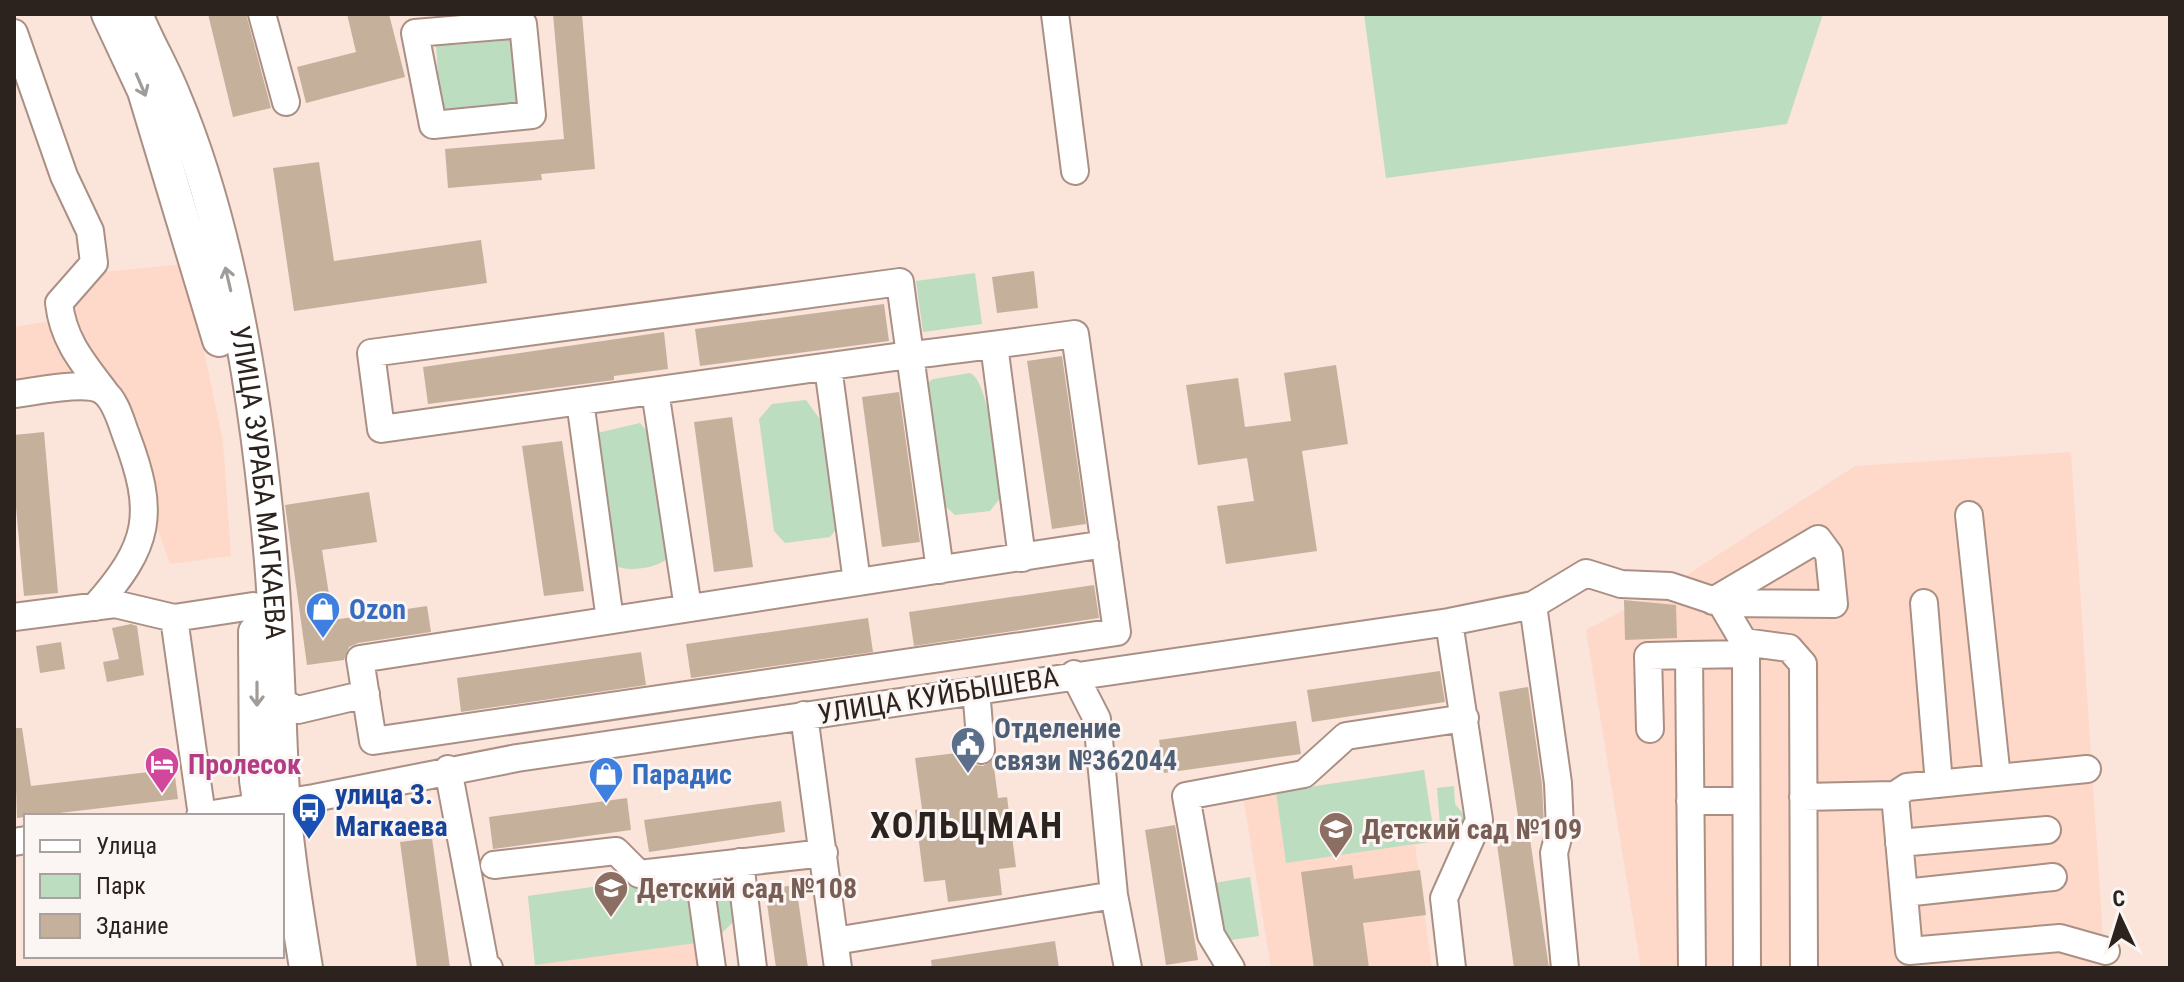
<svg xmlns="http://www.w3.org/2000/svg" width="2184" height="982" font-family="'Roboto Condensed',sans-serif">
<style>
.built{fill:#fed9c9}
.green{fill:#bcddc0}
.building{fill:#c5b09c}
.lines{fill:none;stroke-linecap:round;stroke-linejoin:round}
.minor-casing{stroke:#aa9084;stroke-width:30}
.major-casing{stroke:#aa9084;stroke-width:36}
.minor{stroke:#fff;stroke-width:26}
.major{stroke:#fff;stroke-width:32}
.oneway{stroke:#a09c9a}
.labels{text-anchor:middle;stroke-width:6;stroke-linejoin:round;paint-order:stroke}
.street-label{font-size:28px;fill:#2d231e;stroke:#fbf5f3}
.shop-label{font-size:28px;font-weight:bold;fill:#366cbe;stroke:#fbf5f3;text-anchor:start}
.service-label{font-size:28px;font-weight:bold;fill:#4e5e75;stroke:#fbf5f3;text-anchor:start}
.hotel-label{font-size:28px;font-weight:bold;fill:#b23c85;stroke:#fbf5f3;text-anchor:start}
.transit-label{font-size:28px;font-weight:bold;fill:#164399;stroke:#fbf5f3;text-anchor:start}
.education-label{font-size:28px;font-weight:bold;fill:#785e54;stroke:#fbf5f3;text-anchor:start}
.district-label{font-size:36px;font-weight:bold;letter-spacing:2px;fill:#2d231e;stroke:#fbf5f3}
</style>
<rect width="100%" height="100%" fill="#fbe4da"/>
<path class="built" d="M 186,264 L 223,442 L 231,556 L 170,564 L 109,389 L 14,393 L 14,327 L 57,320 L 102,272 Z
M 2071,452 L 2105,968 L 1641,968 L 1586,630 L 1670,586 L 1855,466 Z
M 1424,770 L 1435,841 L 1415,845 L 1432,968 L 1271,968 L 1243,796 Z
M 686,874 L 699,968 L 538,968 L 535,965 L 528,896 Z"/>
<path class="green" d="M 1364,14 L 1823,14 L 1787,124 L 1386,178 Z
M 505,32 L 512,36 L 520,105 L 504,112 L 500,105 L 457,109 L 455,115 L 445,114 L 440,104 L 436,45 L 449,38 L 454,45 L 500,41 Z
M 975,273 L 982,324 L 923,332 L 916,281 Z
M 970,373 C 990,381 997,474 1001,497 L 990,511 L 955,515 L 944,505 L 925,385 L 933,379 Z
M 806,400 L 822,422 L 838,527 L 830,537 L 785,543 L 774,531 L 759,419 L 772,404 Z
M 640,423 L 650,435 L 667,559 C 656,568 626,573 614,565 L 597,433 Z
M 1424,770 L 1435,841 L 1286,863 L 1276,792 Z
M 1454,786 L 1455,804 L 1466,817 L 1457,836 L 1441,837 L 1437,788 Z
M 708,871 L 731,876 L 737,918 L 713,942 Z
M 686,874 L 696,943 L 535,965 L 528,896 Z
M 1250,877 L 1259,936 L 1224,941 L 1215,883 Z"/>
<path class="building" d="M 208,14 L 246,14 L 271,108 L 233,117 Z
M 347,14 L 389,14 L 405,77 L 306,103 L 297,67 L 356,52 Z
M 553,14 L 582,14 L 595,169 L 541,174 L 542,180 L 448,188 L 445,149 L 564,139 Z
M 319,162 L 334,261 L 481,240 L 487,283 L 294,311 L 273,168 Z
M 1034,271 L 1038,308 L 997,313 L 992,277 Z
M 884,304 L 889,341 L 700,366 L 695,329 Z
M 664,332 L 668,369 L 614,376 L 614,380 L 428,404 L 423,367 Z
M 1062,356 L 1086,524 L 1052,529 L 1027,361 Z
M 1336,365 L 1348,444 L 1302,451 L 1317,551 L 1226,564 L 1217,506 L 1254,501 L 1247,458 L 1198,465 L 1186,385 L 1238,378 L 1245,427 L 1291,421 L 1284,373 Z
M 899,392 L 920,542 L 882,547 L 862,397 Z
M 732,417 L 753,567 L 714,572 L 694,422 Z
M 44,432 L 58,593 L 24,596 L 14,485 L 14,435 Z
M 562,441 L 584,591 L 544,596 L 522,446 Z
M 369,492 L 377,542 L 322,550 L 333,620 L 427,606 L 431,632 L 358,643 L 349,647 L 344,660 L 307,665 L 285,505 Z
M 1094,585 L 1099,618 L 914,646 L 909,612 Z
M 1624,600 L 1676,605 L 1677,638 L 1625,640 Z
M 868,618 L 873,652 L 691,678 L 686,644 Z
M 131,624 L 137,626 L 144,675 L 107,682 L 103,662 L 119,659 L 112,628 Z
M 61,642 L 65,669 L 40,673 L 36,646 Z
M 641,652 L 646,685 L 461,712 L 457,678 Z
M 1440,671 L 1445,702 L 1312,722 L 1307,690 Z
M 1528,687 L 1542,784 L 1544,826 L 1520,829 L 1499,692 Z
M 1296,721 L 1301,754 L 1164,773 L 1159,740 Z
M 14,728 L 22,728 L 31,786 L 174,769 L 178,799 L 17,818 Z
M 965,752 L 975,765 L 983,766 L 993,760 L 998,798 L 1007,797 L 1016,867 L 999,869 L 1002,895 L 948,902 L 945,880 L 924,882 L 915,810 L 922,809 L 915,758 Z
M 627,798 L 631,830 L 493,849 L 489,817 Z
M 781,801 L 785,832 L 649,852 L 644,820 Z
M 1175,825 L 1198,960 L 1166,965 L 1145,830 Z
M 432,838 L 450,968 L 417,968 L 400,842 Z
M 1530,839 L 1549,968 L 1514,968 L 1497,844 Z
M 1352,865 L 1354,879 L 1420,870 L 1426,915 L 1363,923 L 1369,968 L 1314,968 L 1301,872 Z
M 796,885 L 808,968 L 776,968 L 765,889 Z
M 1055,941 L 1059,968 L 932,968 L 931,960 Z"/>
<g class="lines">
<g class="minor-casing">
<path id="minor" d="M 262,14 L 286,102
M 1055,14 L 1075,171
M 523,24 L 532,115 L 433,125 L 415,33 Z
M 14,33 L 64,176 L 90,231 L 94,263 L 59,303 C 63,340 83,363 105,392
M 994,345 L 1022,558
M 828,367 L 857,582
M 655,391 L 688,608
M 14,394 C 35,392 88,379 104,392 C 116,401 121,422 126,435 C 156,514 150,545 95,607
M 580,401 L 610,620
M 1969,515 L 1997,778
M 940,570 L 913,377 C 909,346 904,314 900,282 L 371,353 L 381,429 L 895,357 C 955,350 1015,342 1075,334 L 1117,632 L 373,741 L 360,659 L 1105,544
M 1713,601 L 1818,539 L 1829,554 L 1834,604 L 1721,603
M 1924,603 L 1939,784
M 1533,605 L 1558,783 L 1560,830 L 1554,853 L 1565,968
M 14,617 L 115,604 L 174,618 L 253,606
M 174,618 L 202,816
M 1449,622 L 1479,820 L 1444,898 L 1452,968
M 1744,642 L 1789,648 L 1803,664 L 1804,968
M 1746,654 L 1747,968
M 1074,674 L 1097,719 L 1114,895 L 1128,968
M 977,701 L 981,750
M 281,702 L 298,710 L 366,694
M 804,715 L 838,968
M 1650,729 L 1648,656 L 1689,655
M 448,769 L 485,965 L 489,968
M 1895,795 L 1909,951 L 2060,938 L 2106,951
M 1803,797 L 1895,795 L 1907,787 L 2087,769
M 1690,801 L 1746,801
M 200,816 L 314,798 L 517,758 L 1449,622 L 1533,605 L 1586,573 L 1621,584 L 1670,586 L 1721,603 L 1744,642 L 1746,654 L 1689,655 L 1692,968
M 14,842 L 26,840
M 1899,843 L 2047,830
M 740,862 L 753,968
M 494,865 L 616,851 L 639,874 L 824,853
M 698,868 L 712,968
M 1904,893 L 2053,877
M 835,941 L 1114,895
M 1231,968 L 1211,935 L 1186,796 L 1304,774 L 1346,736 L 1465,718"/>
</g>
<g class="major-casing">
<g id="major">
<path d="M 108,14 L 144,91 L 219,340"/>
<path id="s1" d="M 136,14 C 147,42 163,68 174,96 C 227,221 252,375 266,509 C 276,598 278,687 282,776 C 285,840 296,905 306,968"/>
<path d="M 255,632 L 256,780 L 261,816"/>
</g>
</g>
<use href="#minor" class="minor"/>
<use href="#major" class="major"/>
</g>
<defs><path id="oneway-shaft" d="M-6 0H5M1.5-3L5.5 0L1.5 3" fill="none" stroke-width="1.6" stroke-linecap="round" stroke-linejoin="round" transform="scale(2)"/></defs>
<g class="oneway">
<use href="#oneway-shaft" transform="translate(141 85) rotate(67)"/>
<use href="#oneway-shaft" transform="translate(228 279) rotate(-103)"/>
<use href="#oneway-shaft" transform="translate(257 694) rotate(90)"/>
</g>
<defs>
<g id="shop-pin" transform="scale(1.8)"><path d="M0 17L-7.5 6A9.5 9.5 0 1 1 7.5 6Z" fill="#3f7fe0" stroke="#fbf5f3"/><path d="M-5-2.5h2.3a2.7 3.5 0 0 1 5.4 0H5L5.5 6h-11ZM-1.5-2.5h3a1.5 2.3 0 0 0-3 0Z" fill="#fff"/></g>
<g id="civic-pin" transform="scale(1.8)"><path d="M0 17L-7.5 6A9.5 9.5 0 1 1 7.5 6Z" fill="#5c6f8a" stroke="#fbf5f3"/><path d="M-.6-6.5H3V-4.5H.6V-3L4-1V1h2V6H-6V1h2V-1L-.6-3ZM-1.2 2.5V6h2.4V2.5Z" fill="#fff"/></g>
<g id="hotel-pin" transform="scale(1.8)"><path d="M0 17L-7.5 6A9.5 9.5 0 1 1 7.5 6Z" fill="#d1479c" stroke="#fbf5f3"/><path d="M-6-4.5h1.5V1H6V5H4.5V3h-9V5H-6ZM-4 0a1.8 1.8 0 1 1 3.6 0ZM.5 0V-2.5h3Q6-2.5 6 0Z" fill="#fff"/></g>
<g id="bus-pin" transform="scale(1.8)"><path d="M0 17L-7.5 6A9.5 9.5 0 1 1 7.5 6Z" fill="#1a4fb4" stroke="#fbf5f3"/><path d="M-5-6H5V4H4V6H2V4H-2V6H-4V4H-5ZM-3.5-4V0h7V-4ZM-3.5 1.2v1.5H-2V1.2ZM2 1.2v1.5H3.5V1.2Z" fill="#fff"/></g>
<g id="school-pin" transform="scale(1.8)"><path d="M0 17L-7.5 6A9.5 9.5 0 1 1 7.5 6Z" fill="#8d6e63" stroke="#fbf5f3"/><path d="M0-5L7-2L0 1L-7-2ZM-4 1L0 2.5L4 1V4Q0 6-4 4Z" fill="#fff"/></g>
</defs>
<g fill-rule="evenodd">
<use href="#shop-pin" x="323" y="609"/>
<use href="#civic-pin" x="968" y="744"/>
<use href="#hotel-pin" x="162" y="764"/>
<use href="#shop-pin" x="606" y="774"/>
<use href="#bus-pin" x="309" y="810"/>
<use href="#school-pin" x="1336" y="829"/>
<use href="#school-pin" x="611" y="888"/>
</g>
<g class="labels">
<g class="street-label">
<text dy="10" stroke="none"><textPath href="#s1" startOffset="488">УЛИЦА ЗУРАБА МАГКАЕВА</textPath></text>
<text transform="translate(938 695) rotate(-9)" y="10">УЛИЦА КУЙБЫШЕВА</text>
</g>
<g class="shop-label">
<text x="349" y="619">Ozon</text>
<text x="632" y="784">Парадис</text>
</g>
<g class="service-label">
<text x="994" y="738">Отделение<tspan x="994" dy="32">связи №362044</tspan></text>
</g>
<g class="hotel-label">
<text x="188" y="774">Пролесок</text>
</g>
<g class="transit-label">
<text x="335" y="804">улица З.<tspan x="335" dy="32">Магкаева</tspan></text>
</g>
<g class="education-label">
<text x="1362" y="839">Детский сад №109</text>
<text x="637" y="898">Детский сад №108</text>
</g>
<g class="district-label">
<text x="967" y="838">ХОЛЬЦМАН</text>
</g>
</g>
<rect width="2184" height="982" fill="none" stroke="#2d231e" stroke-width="32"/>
<rect x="24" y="814" width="260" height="144" fill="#fbf5f3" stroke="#a9a19e" stroke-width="2"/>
<rect x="40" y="840" width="40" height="12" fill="#ffffff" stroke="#a9a19e" stroke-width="2"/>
<text x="96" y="854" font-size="24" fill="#2d231e">Улица</text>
<rect x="40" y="874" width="40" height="24" fill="#bcddc0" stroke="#a9a19e" stroke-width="2"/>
<text x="96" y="894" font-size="24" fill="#2d231e">Парк</text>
<rect x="40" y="914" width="40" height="24" fill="#c5b09c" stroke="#a9a19e" stroke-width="2"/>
<text x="96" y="934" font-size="24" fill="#2d231e">Здание</text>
<g transform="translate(2120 918) rotate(356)" stroke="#fbf5f3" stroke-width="6" paint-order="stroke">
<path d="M0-6L14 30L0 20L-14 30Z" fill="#2d231e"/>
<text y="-12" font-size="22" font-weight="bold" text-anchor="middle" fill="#2d231e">С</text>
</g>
</svg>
